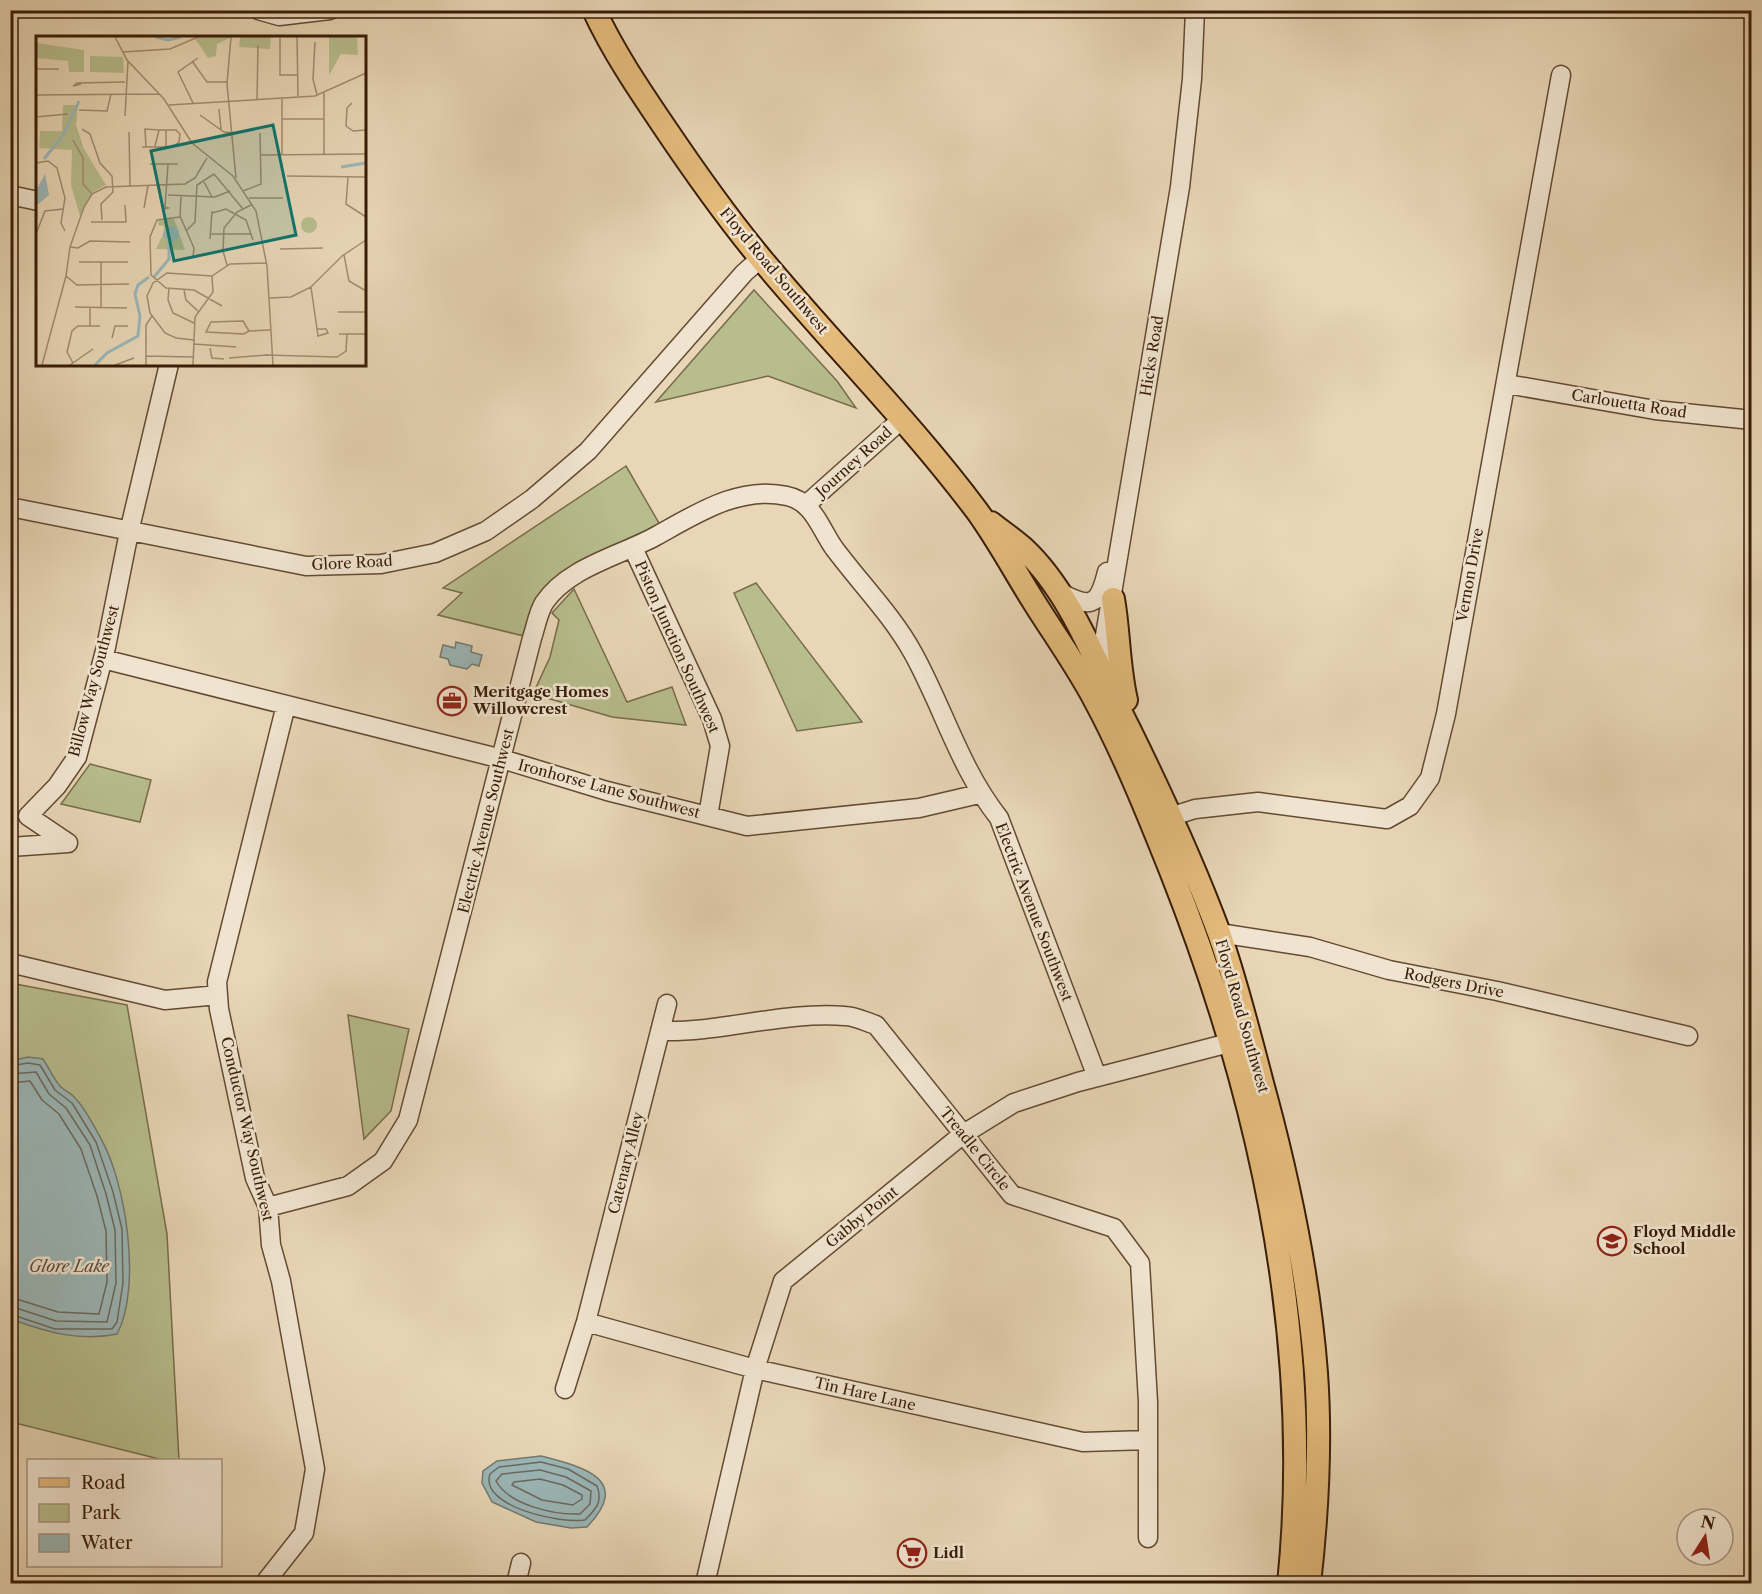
<svg xmlns="http://www.w3.org/2000/svg" width="1762" height="1594" font-family="'Libre Caslon Text',serif">
<style>
.green{fill:#b7bd8d;stroke:#786c4a;stroke-width:1.5}
.water{fill:#9bb7b8;stroke:#737971;stroke-width:1.5}
.lines{fill:none;stroke-linecap:round;stroke-linejoin:round}
.shore{stroke:#6a6a5f;stroke-width:1.5}
.minor-casing{stroke:#644a32;stroke-width:21}
.major-casing{stroke:#381c06;stroke-width:26}
.minor{stroke:#f0e4d0;stroke-width:18}
.major{stroke:#e4bb7b;stroke-width:22}
.labels{text-anchor:middle;stroke-width:5;stroke-linejoin:round;paint-order:stroke}
.street-label{font-size:15px;fill:#381c06;stroke:#f0e4d0}
.poi-label{font-size:15px;font-weight:bold;fill:#381c06;stroke:#f0e4d0;text-anchor:start}
.water-label{font-size:16px;font-style:italic;fill:#564a3b;stroke:#f0e4d0}
.inset-river{fill:none;stroke:#9bb7b8;stroke-width:3}
.inset-road{fill:none;stroke:#a28c70;stroke-width:1.5}
.view{fill:#0f766e;fill-opacity:0.15;stroke:#0f766e;stroke-width:3}
.inset-edge{fill:none;stroke:#381c06;stroke-width:3}
</style>
<rect width="100%" height="100%" fill="#e8d6b6"/>
<filter id="stains"><feTurbulence type="fractalNoise" baseFrequency=".00333" numOctaves="4"/><feColorMatrix values="0 0 0 0 .2 0 0 0 0 .09 0 0 0 0 .02 0 0 0 .5 -.17"/></filter>
<radialGradient id="worn" r=".72"><stop offset=".6" stop-color="#630" stop-opacity="0"/><stop offset="1" stop-color="#630" stop-opacity=".3"/></radialGradient>
<path class="green" d="M 754,290 L 837,381 L 856,408 L 768,376 L 656,402 Z
M 626,466 L 663,530 L 587,569 L 538,612 L 532,638 L 438,615 L 462,593 L 443,588 Z
M 756,583 L 862,722 L 797,731 L 734,593 Z
M 574,589 L 627,702 L 672,687 L 686,725 L 612,717 L 533,694 L 550,657 L 559,620 L 552,613 Z
M 90,764 L 151,780 L 140,822 L 61,804 Z
M 10,983 L 127,1005 L 167,1234 L 179,1460 L 163,1460 L 11,1422 Z
M 348,1015 L 409,1029 L 391,1111 L 364,1139 Z"/>
<path class="water" d="M 456,642 L 472,646 L 471,652 L 482,655 L 479,666 L 472,664 L 467,669 L 450,665 L 448,659 L 440,657 L 443,645 L 455,648 Z
M 28,1057 L 43,1059 C 49,1068 54,1080 61,1087 C 65,1091 71,1093 75,1098 C 85,1108 93,1124 100,1137 C 126,1181 142,1288 117,1334 C 80,1342 46,1332 11,1319 L 11,1061 Z
M 541,1456 C 583,1467 633,1479 587,1527 L 571,1528 L 536,1522 L 492,1502 L 482,1483 L 483,1471 L 497,1461 Z"/>
<g class="lines">
<path class="shore" d="M 10,1066 L 28,1063 L 40,1065 L 55,1090 L 72,1103 L 96,1142 L 113,1192 L 122,1229 L 123,1283 L 117,1322 L 112,1329 L 55,1329 L 10,1314
M 10,1074 L 36,1072 L 49,1094 L 66,1108 L 90,1145 L 106,1194 L 115,1230 L 116,1283 L 107,1322 L 56,1321 L 10,1306
M 10,1083 L 30,1081 L 42,1100 L 59,1114 L 81,1149 L 97,1196 L 106,1231 L 107,1282 L 99,1314 L 58,1312 L 10,1297
M 541,1462 L 568,1469 L 597,1486 C 603,1502 596,1509 585,1520 C 562,1524 479,1507 490,1474 L 499,1467 Z
M 540,1470 L 566,1477 L 591,1491 L 590,1504 L 580,1514 C 554,1515 509,1505 496,1481 L 502,1474 Z
M 540,1479 L 563,1485 L 582,1495 L 582,1499 L 573,1505 L 542,1500 L 512,1485 L 514,1482 Z"/>
<g class="minor-casing">
<path id="minor" d="M 258,10 L 279,16 L 330,10
M 10,195 L 38,201
M 1507,384 L 1655,410 L 1752,420
M 807,504 L 901,420
M 10,507 L 306,566 L 381,564 L 435,553 L 486,531 L 532,499 L 588,451 L 744,273 L 761,258
M 633,548 L 712,719 L 720,746 L 708,816
M 1059,592 C 1090,608 1098,608 1107,572
M 103,659 L 502,759 L 607,791 L 747,826 L 919,808 L 979,794
M 1099,671 L 1180,187 L 1192,79 L 1195,10
M 1160,820 L 1195,809 L 1258,802 L 1387,819 L 1410,806 L 1430,778 L 1446,714 L 1561,75
M 10,847 L 68,843 L 28,816 L 57,786 L 77,757 L 106,647 L 129,532 L 169,364
M 1219,933 L 1310,947 L 1389,970 L 1497,991 L 1688,1036
M 10,963 L 165,1000 L 218,995
M 660,1031 C 722,1033 783,1011 845,1016 C 855,1016 866,1022 876,1025 L 1012,1195 L 1114,1228 L 1140,1263 L 1148,1402 L 1148,1538
M 268,1207 L 348,1186 L 383,1161 L 408,1120 L 532,638 C 536,626 538,613 544,603 C 568,567 620,556 656,536 C 696,514 740,485 787,496 C 813,501 820,528 834,548 C 860,583 892,615 913,653 C 943,707 960,769 999,818 L 1097,1077
M 586,1322 L 755,1369 L 1083,1442 L 1148,1440
M 565,1389 L 586,1322 L 667,1004
M 267,1580 L 304,1533 L 315,1469 L 281,1281 L 271,1245 L 268,1207 L 255,1178 L 219,1009 L 217,982 L 286,705
M 516,1584 L 521,1563
M 705,1584 L 755,1369 L 783,1281 L 962,1135 L 1014,1103 L 1078,1082 L 1229,1043"/>
</g>
<g class="major-casing">
<path id="major" d="M 594,10 C 613,51 638,88 663,125 C 694,171 727,218 763,261 C 833,345 911,423 977,511 C 998,540 1015,572 1034,602 C 1054,634 1077,666 1095,700 C 1124,754 1148,813 1171,871 C 1260,1096 1314,1341 1289,1584
M 991,523 C 1002,532 1013,539 1023,548 C 1072,593 1099,671 1129,729 C 1162,796 1193,863 1219,933 C 1238,987 1251,1043 1266,1098 C 1290,1188 1309,1279 1316,1373 C 1321,1443 1317,1514 1309,1584
M 1113,599 C 1119,633 1118,666 1126,700"/>
</g>
<use href="#minor" class="minor"/>
<use href="#major" class="major"/>
</g>
<defs>
<g id="office-ring" transform="scale(1.5)"><circle r="9.5" fill="#f0e4d0" stroke="#8f2418" stroke-width="1.5"/><path d="M-6-3h4V-5.5h4V-3h4V5H-6ZM-1-4.5V-3h2v-1.5ZM-6 0V1H6V0Z" fill="#8f2418"/></g>
<g id="school-ring" transform="scale(1.5)"><circle r="9.5" fill="#f0e4d0" stroke="#8f2418" stroke-width="1.5"/><path d="M0-5L7-2L0 1L-7-2ZM-4 1L0 2.5L4 1V4Q0 6-4 4Z" fill="#8f2418"/></g>
<g id="supermarket-ring" transform="scale(1.5)"><circle r="9.5" fill="#f0e4d0" stroke="#8f2418" stroke-width="1.5"/><path d="M-6-5.5h2.5l.6 2H6L4.5 2H-2.5L-4.4-4H-6ZM-1.5 3.2a1.3 1.3 0 1 0 .1 0ZM3 3.2a1.3 1.3 0 1 0 .1 0Z" fill="#8f2418"/></g>
</defs>
<g fill-rule="evenodd">
<use href="#office-ring" x="452" y="701"/>
<use href="#school-ring" x="1612" y="1241"/>
<use href="#supermarket-ring" x="912" y="1553"/>
</g>
<g class="labels">
<g class="street-label">
<text transform="translate(774 271) rotate(50)" y="5">Floyd Road Southwest</text>
<text transform="translate(1152 356) rotate(-81)" y="5">Hicks Road</text>
<text transform="translate(1629 404) rotate(9)" y="5">Carlouetta Road</text>
<text transform="translate(854 462) rotate(-42)" y="5">Journey Road</text>
<text transform="translate(352 563) rotate(-3)" y="5">Glore Road</text>
<text transform="translate(1470 575) rotate(-80)" y="5">Vernon Drive</text>
<text transform="translate(677 647) rotate(66)" y="5">Piston Junction Southwest</text>
<text transform="translate(94 681) rotate(-75)" y="5">Billow Way Southwest</text>
<text transform="translate(609 789) rotate(15)" y="5">Ironhorse Lane Southwest</text>
<text transform="translate(486 821) rotate(-76)" y="5">Electric Avenue Southwest</text>
<text transform="translate(1034 912) rotate(69)" y="5">Electric Avenue Southwest</text>
<text transform="translate(1454 983) rotate(11)" y="5">Rodgers Drive</text>
<text transform="translate(1242 1016) rotate(74)" y="5">Floyd Road Southwest</text>
<text transform="translate(247 1129) rotate(77)" y="5">Conductor Way Southwest</text>
<text transform="translate(975 1149) rotate(51)" y="5">Treadle Circle</text>
<text transform="translate(626 1163) rotate(-76)" y="5">Catenary Alley</text>
<text transform="translate(862 1217) rotate(-39)" y="5">Gabby Point</text>
<text transform="translate(865 1394) rotate(13)" y="5">Tin Hare Lane</text>
</g>
<g class="poi-label">
<text x="473" y="697">Meritgage Homes<tspan x="473" dy="17">Willowcrest</tspan></text>
<text x="1633" y="1237">Floyd Middle<tspan x="1633" dy="17">School</tspan></text>
<text x="933" y="1558">Lidl</text>
</g>
<g class="water-label">
<text x="69" y="1272">Glore Lake</text>
</g>
</g>
<g transform="translate(36 36)">
<rect width="330" height="330" fill="#e8d6b6"/>
<path d="M 158,1 L 196,1 L 181,8 L 180,20 L 172,22 ZM 204,1 L 235,1 L 234,13 L 203,11 ZM 293,1 L 321,1 L 322,19 L 305,18 L 293,39 ZM 0,7 L 48,14 L 48,36 L 33,36 L 32,25 L 0,22 ZM 54,20 L 87,21 L 88,37 L 54,36 ZM 27,69 L 42,69 L 40,89 L 48,113 L 70,149 L 56,157 L 44,180 L 35,149 L 36,114 L 3,112 L 4,95 L 26,95 ZM265 189a8 8 0 1 1 16 0a8 8 0 1 1-16 0ZM 123,183 L 138,183 L 149,214 L 120,213 L 128,196 L 128,190 L 122,189 Z" fill="#b7bd8d"/>
<path d="M 9,138 L 13,159 L 0,170 L 0,155 ZM127 198a8 8 0 1 1 16 0a8 8 0 1 1-16 0Z" fill="#9bb7b8"/>
<path class="inset-river" d="M 120,1 L 132,4 L 145,1M 8,123 L 28,98 L 43,65M 305,131 L 330,127M 118,241 L 133,223 L 133,206M 59,329 L 71,317 L 102,300 L 104,280 L 99,258 L 102,249 L 113,241"/>
<path class="inset-road" d="M 79,1 L 91,24 L 128,63 L 156,107 L 197,140 L 220,175 L 231,230 L 237,329M 195,1 L 191,48 L 200,142M 261,1 L 262,60M 244,2 L 244,39 L 262,39M 279,6 L 277,43 L 281,59M 87,16 L 134,13 L 162,1M 156,25 L 171,46 L 191,46M 0,33 L 23,33M 45,48 L 37,50 L 41,47 L 89,46M 288,57 L 288,118M 0,59 L 123,58M 221,63 L 222,9M 157,67 L 142,36 L 162,22M 316,67 L 311,72 L 310,90 L 317,95 L 330,94M 133,69 L 279,60 L 330,37M 183,73 L 185,93M 43,74 L 71,75 L 75,58M 164,79 L 188,96 L 197,97M 89,80 L 92,25M 0,81 L 32,78M 246,83 L 288,83M 46,93 L 54,98 L 64,127 L 76,140 L 77,156 L 65,168 L 66,184M 93,96 L 94,150M 37,104 L 47,122 L 47,148 L 56,158M 119,110 L 123,94 L 140,94 L 144,98M 106,111 L 136,111 L 143,106 L 144,98M 110,111 L 109,93 L 123,94M 130,112 L 130,94M 246,118 L 246,61M 225,119 L 330,118M 0,127 L 12,125 L 21,132 L 29,162 L 25,187 L 29,195M 114,128 L 142,128M 178,138 L 207,173M 251,140 L 330,141M 312,141 L 310,168 L 330,181M 167,144 L 176,161M 207,155 L 225,148 L 224,97M 132,159 L 179,161 L 194,155M 145,160 L 144,180 L 158,212 L 157,220M 213,162 L 247,162M 108,172 L 112,150M 176,177 L 190,173 L 210,184 L 217,204M 128,181 L 128,173 L 132,172 L 129,171 L 132,128M 144,181 L 121,184 L 114,201 L 115,239 L 130,252 L 158,254 L 186,270M 55,186 L 90,186 L 89,169M 151,194 L 159,186 L 161,149 L 178,138M 0,198 L 9,175 L 27,173M 175,198 L 215,198M 174,203 L 176,175M 34,211 L 42,212 L 54,205 L 94,206M 244,213 L 287,212M 308,219 L 313,245 L 330,255M 43,226 L 92,226M 191,229 L 187,215 L 188,192 L 201,176 L 215,169M 30,240 L 41,249 L 93,248M 176,240 L 194,228 L 230,227M 275,251 L 282,300 L 292,297 L 290,293 L 281,293M 133,252 L 132,264 L 137,277 L 158,287M 148,254 L 150,264 L 162,275M 233,262 L 255,261 L 275,251 L 306,220 L 330,204M 39,271 L 91,272M 65,271 L 65,226M 302,276 L 330,276M 207,285 L 213,295 L 208,298 L 170,296 L 175,286 ZM 54,290 L 54,271M 213,295 L 234,294M 303,298 L 330,298M 76,302 L 79,290 L 92,290M 158,304 L 140,302 L 129,297 L 114,277 L 111,260 L 117,247 L 131,237 L 176,240M 158,308 L 200,311M 174,312 L 176,322 L 188,323M 110,320 L 157,321M 193,322 L 230,319 L 301,321 L 310,315 L 311,298M 37,327 L 31,316 L 36,295 L 42,290 L 64,290M 6,329 L 30,240 L 34,211 L 48,171 L 56,158 L 70,151 L 149,148 L 159,142 L 171,122M 34,329 L 57,313M 79,329 L 98,322M 110,329 L 110,289 L 116,280M 157,329 L 159,281 L 177,256 L 176,240"/>
<path class="view" d="M 237,89 L 260,199 L 138,225 L 115,115 Z"/>
<rect width="330" height="330" class="inset-edge"/>
</g>
<rect width="1762" height="1594" fill="none" stroke="#e8d6b6" stroke-width="36"/>
<rect x="12" y="12" width="1738" height="1570" fill="none" stroke="#381c06" stroke-width="3"/>
<rect x="18" y="18" width="1726" height="1558" fill="none" stroke="#381c06" stroke-width="1.5"/>
<rect x="27" y="1459" width="195" height="108" fill="#f0e4d0" stroke="#a6947f" stroke-width="1.5"/>
<rect x="39" y="1478" width="30" height="9" fill="#e4bb7b" stroke="#a6947f" stroke-width="1.5"/>
<text x="81" y="1489" font-size="18" fill="#381c06">Road</text>
<rect x="39" y="1504" width="30" height="18" fill="#b7bd8d" stroke="#a6947f" stroke-width="1.5"/>
<text x="81" y="1519" font-size="18" fill="#381c06">Park</text>
<rect x="39" y="1534" width="30" height="18" fill="#9bb7b8" stroke="#a6947f" stroke-width="1.5"/>
<text x="81" y="1549" font-size="18" fill="#381c06">Water</text>
<g transform="translate(1705 1537) rotate(12)"><circle r="28" fill="#f0e4d0" stroke="#a6947f" stroke-width="1.5"/>
<path d="M0-4.5L10 22L0 15L-10 22Z" fill="#8f2418"/>
<text y="-9" font-size="16" font-weight="bold" text-anchor="middle" fill="#381c06">N</text>
</g>
<rect width="100%" height="100%" filter="url(#stains)"/>
<rect width="100%" height="100%" fill="url(#worn)"/>
</svg>
